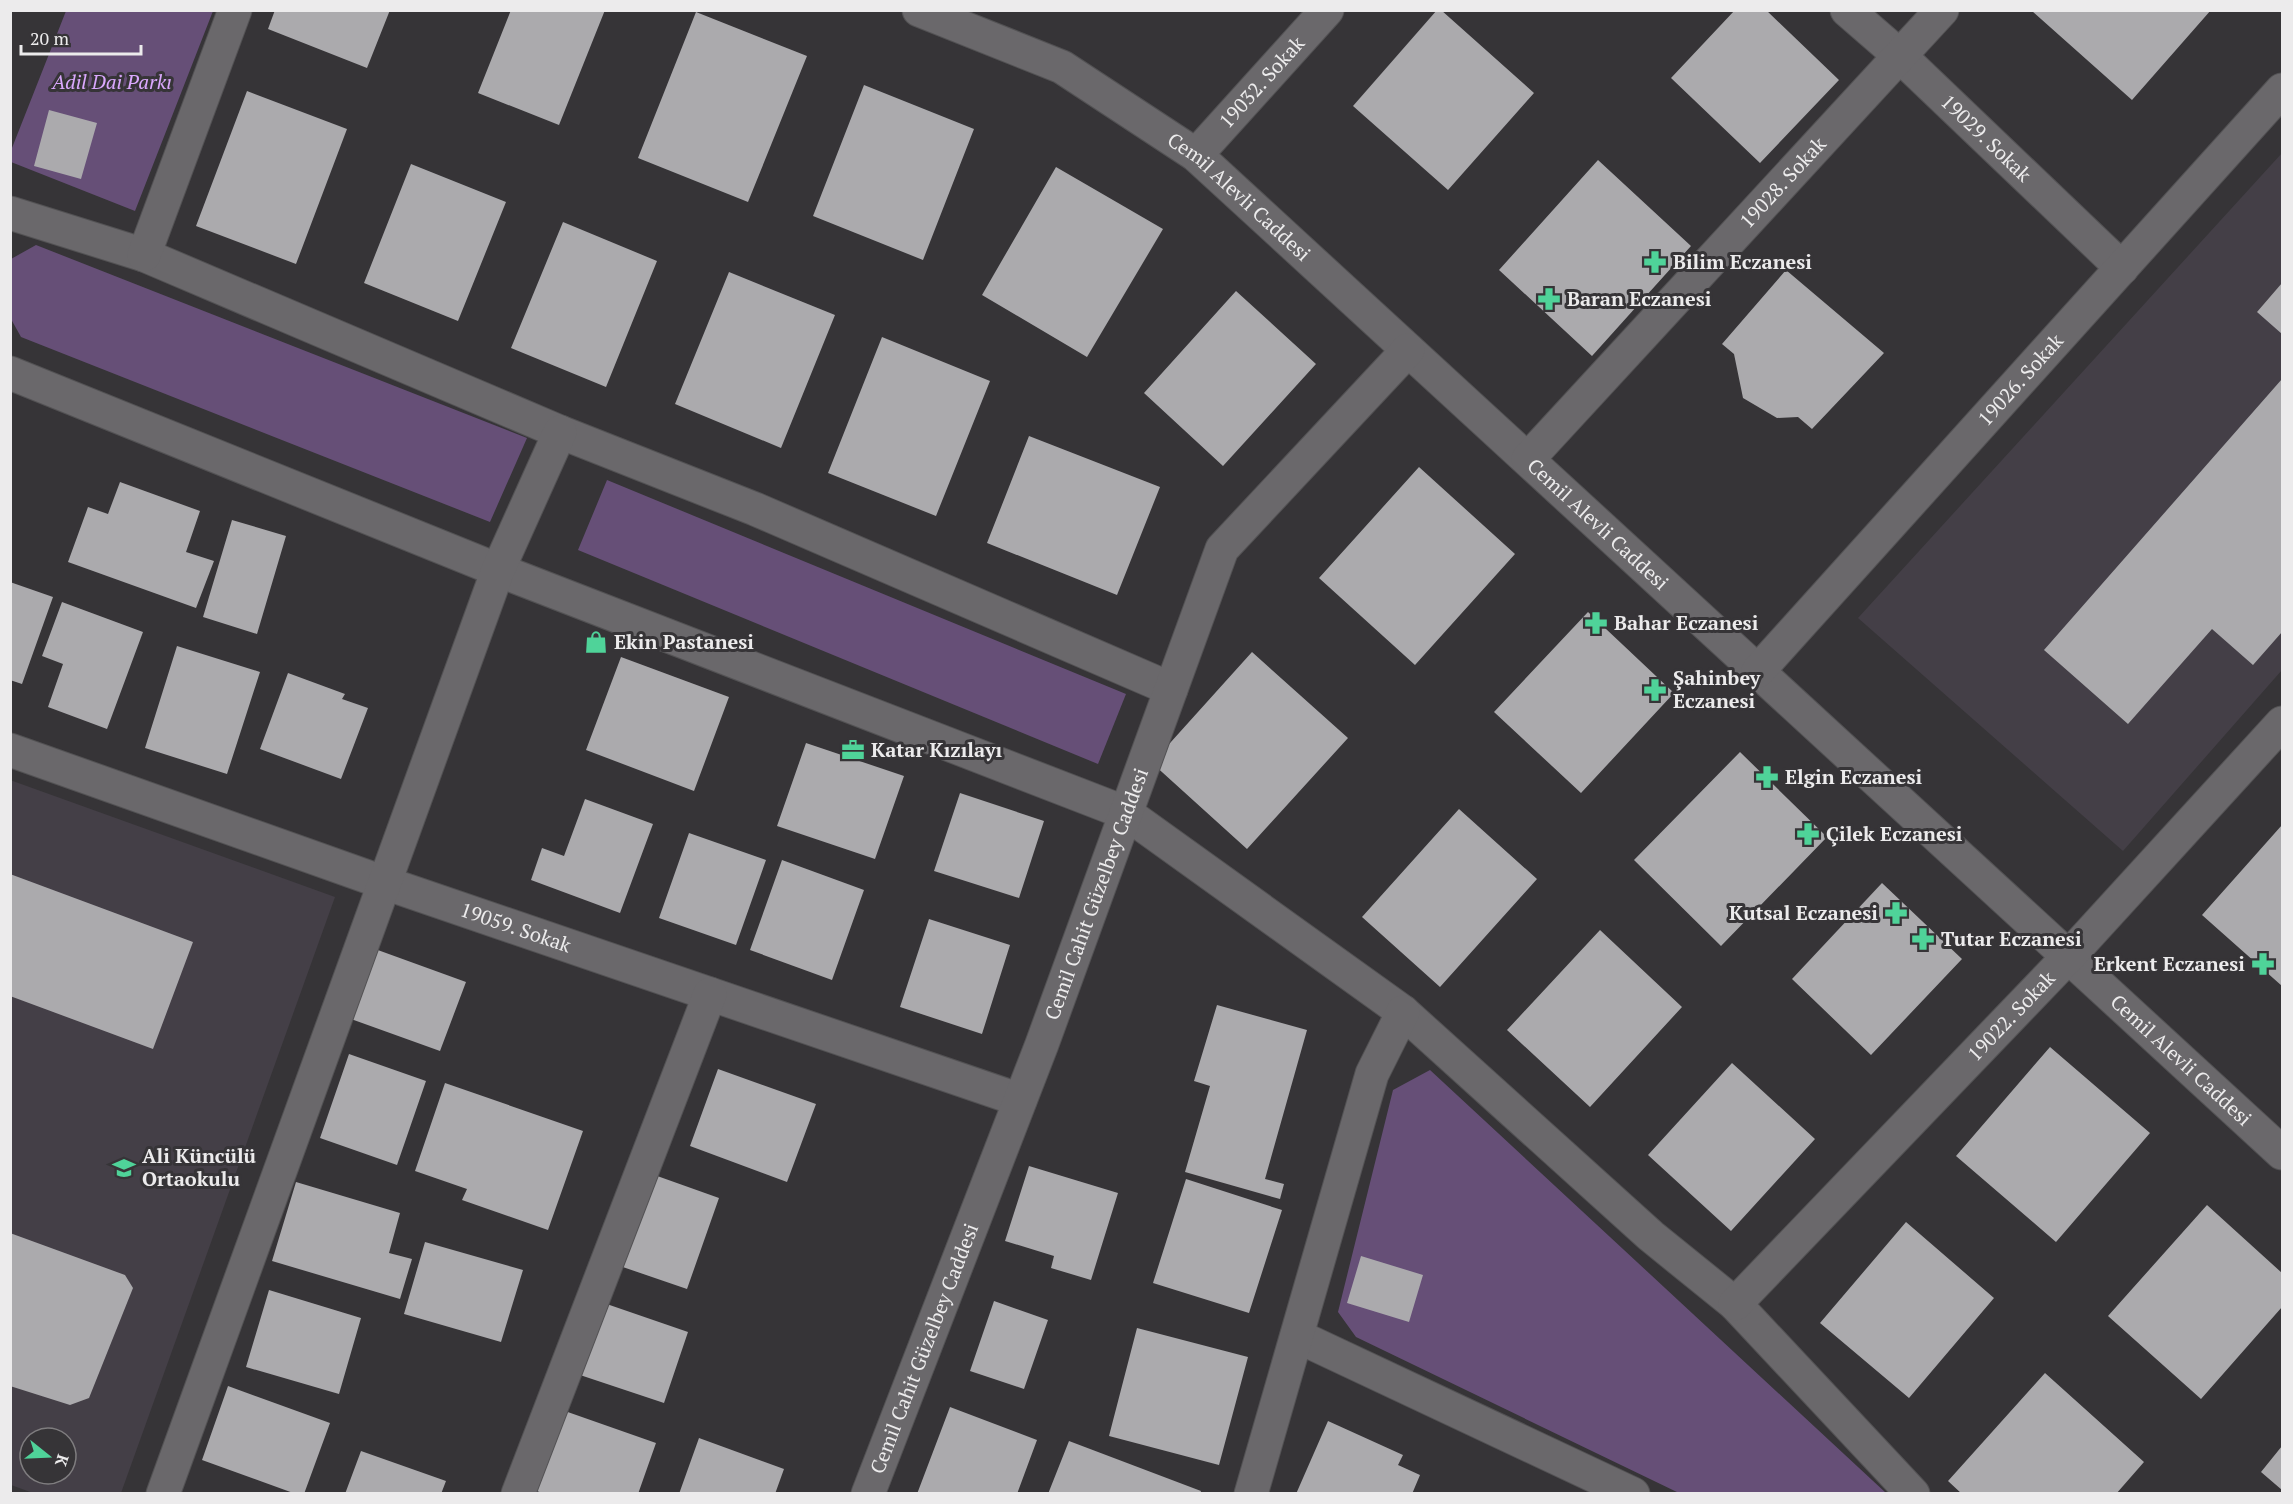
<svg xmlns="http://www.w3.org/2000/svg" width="2293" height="1504" font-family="'PT Serif',serif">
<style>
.built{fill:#443f47;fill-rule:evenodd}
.park{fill:#664f77}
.building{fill:#abaaad}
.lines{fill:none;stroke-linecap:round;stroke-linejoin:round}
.minor-casing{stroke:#535254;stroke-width:35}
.minor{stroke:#6a686b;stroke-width:33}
.labels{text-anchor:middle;stroke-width:6;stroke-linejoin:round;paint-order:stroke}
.park-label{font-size:20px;font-style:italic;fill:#daa8fd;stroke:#363437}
.street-label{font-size:20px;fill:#ecebec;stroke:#363437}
.poi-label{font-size:20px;font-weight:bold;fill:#ecebec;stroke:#363437;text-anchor:start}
</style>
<rect width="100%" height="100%" fill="#363437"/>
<path class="built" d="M 2282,153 L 2282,670 L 2123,851 L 1858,618 Z
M 10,780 L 335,897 L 121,1493 L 33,1493 L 11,1485 ZM 30,1438 L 66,1438 L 66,1474 L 30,1474 Z"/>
<path class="park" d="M 66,11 L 213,11 L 135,211 L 11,162 L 10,153 Z
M 36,245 L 527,438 L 490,522 L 21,337 L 11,319 L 11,259 Z
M 607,480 L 1126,694 L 1098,764 L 578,550 Z
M 1430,1070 L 1886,1493 L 1679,1493 L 1356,1337 L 1338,1312 L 1393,1090 Z"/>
<path class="building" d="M 275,10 L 390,10 L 367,68 L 268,29 Z
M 511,10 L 605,10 L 559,125 L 478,93 Z
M 1437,10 L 1441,10 L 1534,93 L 1448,190 L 1353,106 Z
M 1735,10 L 1766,10 L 1839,80 L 1760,163 L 1671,78 Z
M 2031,10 L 2211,10 L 2132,100 Z
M 696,12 L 807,56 L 748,202 L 638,158 Z
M 864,85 L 974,129 L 923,260 L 813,216 Z
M 247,91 L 347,129 L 296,264 L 196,226 Z
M 49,110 L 97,123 L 81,179 L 34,166 Z
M 1598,160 L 1691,246 L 1592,356 L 1499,270 Z
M 411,164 L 506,202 L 458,321 L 364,283 Z
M 1056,167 L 1163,229 L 1087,357 L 982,295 Z
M 563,222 L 657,261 L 606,387 L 511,348 Z
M 1786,270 L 1884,353 L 1812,429 L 1798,417 L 1777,418 L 1743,398 L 1734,354 L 1722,344 Z
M 729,272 L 835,315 L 781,448 L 675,404 Z
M 2282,283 L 2282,334 L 2257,312 Z
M 1236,291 L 1316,364 L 1223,466 L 1144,393 Z
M 882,337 L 990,381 L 936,516 L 828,473 Z
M 2282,379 L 2282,632 L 2253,665 L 2212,629 L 2128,724 L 2044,650 Z
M 1029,436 L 1160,487 L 1117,595 L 987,543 Z
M 1419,467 L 1515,554 L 1415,665 L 1319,578 Z
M 120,482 L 200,511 L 186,552 L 214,561 L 196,608 L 68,562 L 88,507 L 108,514 Z
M 232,520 L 286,536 L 257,634 L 203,617 Z
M 10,582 L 53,597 L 22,684 L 10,680 Z
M 62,602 L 143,632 L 107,729 L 48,707 L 63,664 L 42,656 Z
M 1588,612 L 1674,693 L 1581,793 L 1494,712 Z
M 177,646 L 260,672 L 227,774 L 145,748 Z
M 1252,652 L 1348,738 L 1247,849 L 1152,763 Z
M 621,657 L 729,697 L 694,791 L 586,750 Z
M 288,673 L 345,694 L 342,699 L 368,708 L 341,779 L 260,749 Z
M 806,743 L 904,776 L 875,859 L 777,826 Z
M 1740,752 L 1827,837 L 1721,946 L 1634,860 Z
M 960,793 L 1044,821 L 1019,898 L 934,871 Z
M 585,799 L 653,824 L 620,913 L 531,880 L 542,848 L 564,856 Z
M 1459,809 L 1537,879 L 1440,987 L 1362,917 Z
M 2282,825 L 2282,986 L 2202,915 Z
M 689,833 L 766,860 L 736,945 L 659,918 Z
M 782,860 L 864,890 L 832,980 L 750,950 Z
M 10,874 L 193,942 L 153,1049 L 10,996 Z
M 1882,883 L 1962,959 L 1871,1055 L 1792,979 Z
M 929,919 L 1010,945 L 982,1034 L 900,1007 Z
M 1600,930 L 1682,1007 L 1590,1107 L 1507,1030 Z
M 375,949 L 466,982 L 440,1051 L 351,1019 Z
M 1217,1005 L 1307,1030 L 1265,1179 L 1284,1184 L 1280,1199 L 1185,1172 L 1210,1086 L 1194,1081 Z
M 2050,1047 L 2150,1133 L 2056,1242 L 1956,1156 Z
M 349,1054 L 426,1081 L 397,1165 L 320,1138 Z
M 1732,1063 L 1815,1139 L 1731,1231 L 1648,1155 Z
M 718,1069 L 816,1104 L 787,1182 L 690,1146 Z
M 445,1083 L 583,1131 L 548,1230 L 462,1200 L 467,1189 L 415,1171 Z
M 1029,1166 L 1118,1193 L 1091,1280 L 1051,1268 L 1054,1256 L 1005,1241 Z
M 646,1172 L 719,1198 L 687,1289 L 614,1264 Z
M 1186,1179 L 1282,1210 L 1249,1313 L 1153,1283 Z
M 296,1182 L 400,1213 L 389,1253 L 412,1259 L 400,1299 L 272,1261 Z
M 2207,1205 L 2282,1273 L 2282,1307 L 2201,1399 L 2108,1316 Z
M 1906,1222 L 1994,1298 L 1909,1398 L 1820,1323 Z
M 10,1233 L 125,1275 L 133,1288 L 89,1398 L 70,1405 L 10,1386 Z
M 425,1242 L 523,1270 L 501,1342 L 404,1314 Z
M 1361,1256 L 1423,1275 L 1409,1322 L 1347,1303 Z
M 269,1290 L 361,1318 L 339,1394 L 246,1367 Z
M 598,1301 L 688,1332 L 664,1403 L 574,1373 Z
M 994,1301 L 1048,1320 L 1024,1389 L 970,1371 Z
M 1137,1328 L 1248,1357 L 1219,1465 L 1109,1436 Z
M 2045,1373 L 2144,1462 L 2116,1494 L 1962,1494 L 1948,1481 Z
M 228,1386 L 330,1423 L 304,1494 L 296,1494 L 202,1460 Z
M 950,1407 L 1037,1440 L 1017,1494 L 917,1494 Z
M 562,1410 L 656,1443 L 638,1494 L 545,1494 L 534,1490 Z
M 1328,1421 L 1403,1455 L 1398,1465 L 1420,1475 L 1412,1494 L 1296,1494 Z
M 699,1438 L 784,1469 L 775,1494 L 679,1494 Z
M 1069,1441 L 1201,1491 L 1200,1494 L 1048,1494 Z
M 2282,1446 L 2282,1490 L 2261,1472 Z
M 361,1451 L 446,1481 L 441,1494 L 345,1494 Z"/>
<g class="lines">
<g class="minor-casing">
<g id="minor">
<path id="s1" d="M 919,10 L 1062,67 L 1196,155 L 2282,1153"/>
<path id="s2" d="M 1847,10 L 1900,56 L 2122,268"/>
<path id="s3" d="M 1196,155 L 1327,10"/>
<path d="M 10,213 L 144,255 L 560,432 L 755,509 L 1171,689"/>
<path d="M 144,255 L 235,10"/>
<path d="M 10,373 L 498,570 L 1126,813 L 1403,1012 L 1651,1236 L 1735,1304 L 1913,1494"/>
<path id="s4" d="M 1528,459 L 1942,10"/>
<path id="s5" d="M 1758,671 L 2282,90"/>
<path id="s6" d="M 10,750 L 385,883 L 1020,1100"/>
<path id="s7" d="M 1735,1304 L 2069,956 L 2282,723"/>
<path d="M 1297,1336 L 1633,1494"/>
<path d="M 163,1494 L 498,570 L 560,432"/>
<path d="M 518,1494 L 710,994"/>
<path id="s8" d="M 868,1494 L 1042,1044 L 1222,549 L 1408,350"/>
<path d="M 1251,1494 L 1372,1074 L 1403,1012"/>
</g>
</g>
<use href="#minor" class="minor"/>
</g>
<defs>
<g id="pharmacy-bare" transform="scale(1.8)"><path d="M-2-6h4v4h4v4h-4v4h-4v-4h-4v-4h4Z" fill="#4fd399" stroke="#363437" stroke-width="2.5" paint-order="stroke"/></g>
<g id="shop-bare" transform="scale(1.8)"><path d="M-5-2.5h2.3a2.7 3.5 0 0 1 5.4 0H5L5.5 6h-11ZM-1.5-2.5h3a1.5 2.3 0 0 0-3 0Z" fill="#4fd399" stroke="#363437" stroke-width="2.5" paint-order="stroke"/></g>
<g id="office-bare" transform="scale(1.8)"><path d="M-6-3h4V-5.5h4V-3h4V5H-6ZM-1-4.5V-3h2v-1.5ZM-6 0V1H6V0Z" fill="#4fd399" stroke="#363437" stroke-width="2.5" paint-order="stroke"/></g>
<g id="school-bare" transform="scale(1.8)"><path d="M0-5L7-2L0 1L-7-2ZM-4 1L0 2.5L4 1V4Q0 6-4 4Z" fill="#4fd399" stroke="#363437" stroke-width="2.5" paint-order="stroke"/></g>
</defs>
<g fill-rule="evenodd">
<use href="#pharmacy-bare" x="1655" y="262"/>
<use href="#pharmacy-bare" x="1549" y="299"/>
<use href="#pharmacy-bare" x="1596" y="623"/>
<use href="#shop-bare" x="596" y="642"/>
<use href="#pharmacy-bare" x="1655" y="690"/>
<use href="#office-bare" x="853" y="750"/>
<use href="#pharmacy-bare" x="1767" y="777"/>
<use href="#pharmacy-bare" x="1808" y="834"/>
<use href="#pharmacy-bare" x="1896" y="913"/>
<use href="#pharmacy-bare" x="1923" y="939"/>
<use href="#pharmacy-bare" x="2263" y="964"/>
<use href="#school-bare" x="124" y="1168"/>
</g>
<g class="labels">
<g class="park-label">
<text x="112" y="89">Adil Dai Parkı</text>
</g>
<g class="street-label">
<text dy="7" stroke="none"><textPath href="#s3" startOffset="98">19032. Sokak</textPath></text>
<text dy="7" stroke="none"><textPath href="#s2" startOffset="189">19029. Sokak</textPath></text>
<text dy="7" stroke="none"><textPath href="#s4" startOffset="376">19028. Sokak</textPath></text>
<text dy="7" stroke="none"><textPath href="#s1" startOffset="374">Cemil Alevli Caddesi</textPath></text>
<text dy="7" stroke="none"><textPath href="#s5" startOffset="392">19026. Sokak</textPath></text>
<text dy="7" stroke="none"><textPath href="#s1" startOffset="860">Cemil Alevli Caddesi</textPath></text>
<text dy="7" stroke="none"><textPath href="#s8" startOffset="642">Cemil Cahit Güzelbey Caddesi</textPath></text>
<text dy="7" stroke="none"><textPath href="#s6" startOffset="536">19059. Sokak</textPath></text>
<text dy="7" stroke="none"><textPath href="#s7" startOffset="399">19022. Sokak</textPath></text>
<text dy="7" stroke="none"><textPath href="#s1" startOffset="1652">Cemil Alevli Caddesi</textPath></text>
<text dy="7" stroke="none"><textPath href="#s8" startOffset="156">Cemil Cahit Güzelbey Caddesi</textPath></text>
</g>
<g class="poi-label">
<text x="1673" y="269">Bilim Eczanesi</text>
<text x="1567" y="306">Baran Eczanesi</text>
<text x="1614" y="630">Bahar Eczanesi</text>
<text x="614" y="649">Ekin Pastanesi</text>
<text x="1673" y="685">Şahinbey<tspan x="1673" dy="23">Eczanesi</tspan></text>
<text x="871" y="757">Katar Kızılayı</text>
<text x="1785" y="784">Elgin Eczanesi</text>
<text x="1826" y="841">Çilek Eczanesi</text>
<text x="1878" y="920" text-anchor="end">Kutsal Eczanesi</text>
<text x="1941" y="946">Tutar Eczanesi</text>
<text x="2245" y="971" text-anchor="end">Erkent Eczanesi</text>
<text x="142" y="1163">Ali Küncülü<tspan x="142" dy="23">Ortaokulu</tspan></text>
</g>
</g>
<rect width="2293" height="1504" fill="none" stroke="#ecebec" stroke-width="24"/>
<g transform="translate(48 1456) rotate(108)"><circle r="28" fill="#363437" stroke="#7f7d7f" stroke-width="1.5"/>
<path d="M0-4.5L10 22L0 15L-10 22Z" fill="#4fd399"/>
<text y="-9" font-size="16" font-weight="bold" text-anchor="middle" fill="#ecebec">K</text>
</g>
<path d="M21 45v9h120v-9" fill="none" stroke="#ecebec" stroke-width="3"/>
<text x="30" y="45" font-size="18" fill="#ecebec" stroke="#363437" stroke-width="4.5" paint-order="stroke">20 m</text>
</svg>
